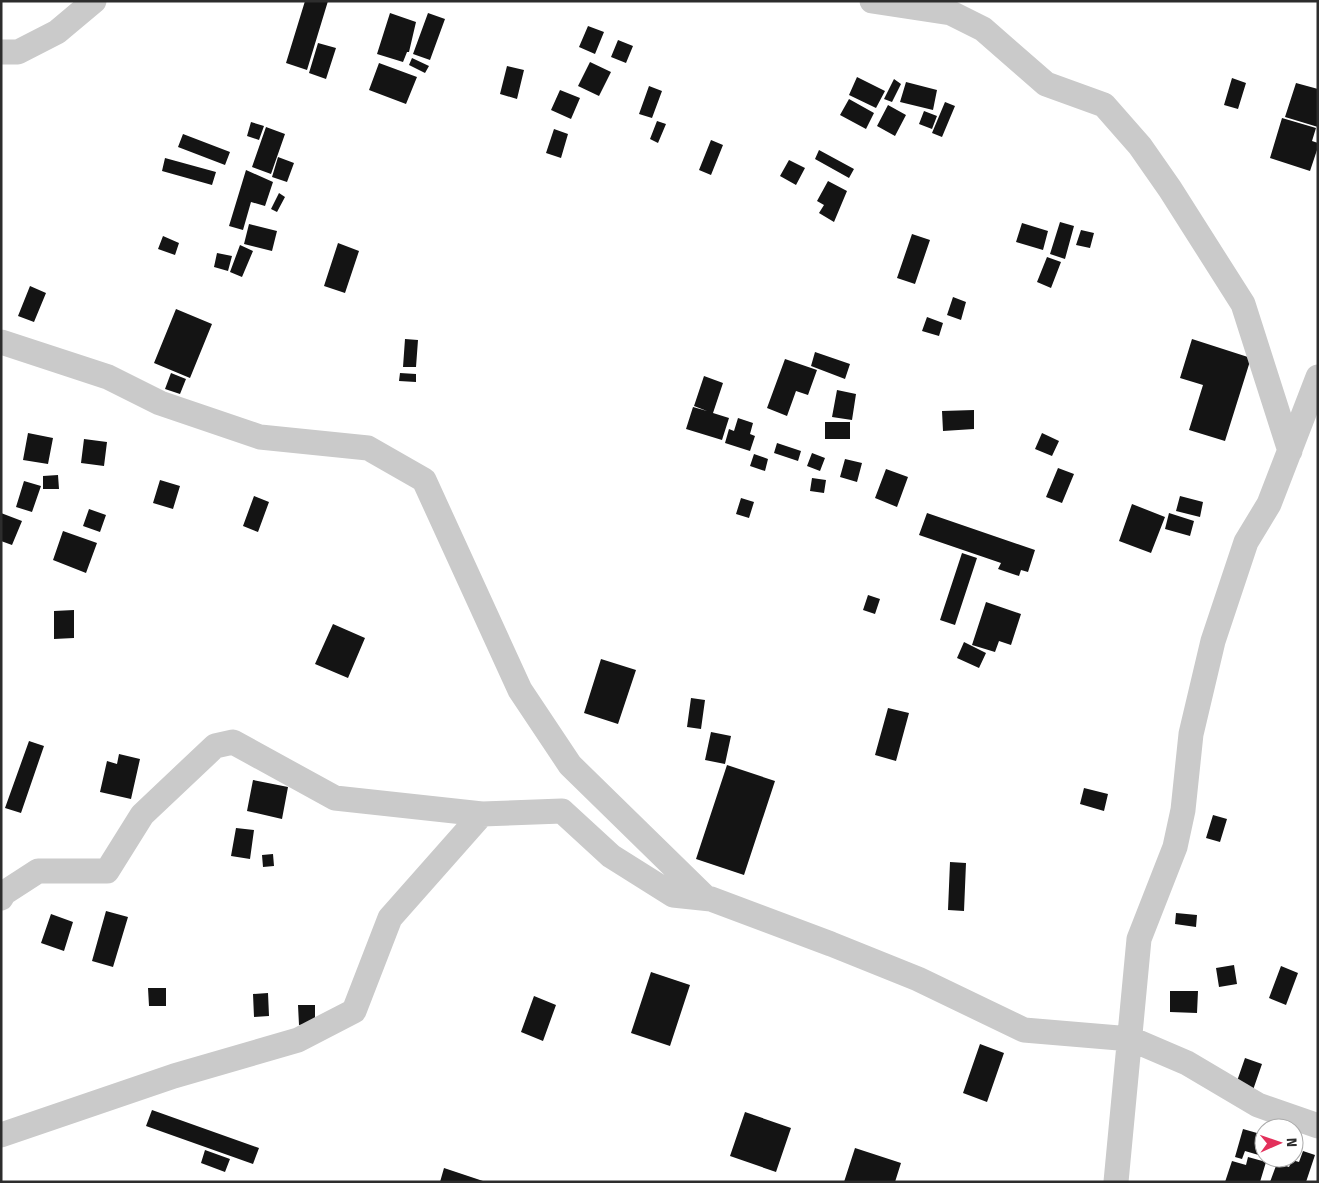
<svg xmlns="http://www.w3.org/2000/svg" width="1319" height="1183" font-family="'Fira Sans',sans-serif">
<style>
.building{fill:#141414}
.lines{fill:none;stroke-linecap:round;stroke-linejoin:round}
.street{stroke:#cacaca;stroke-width:25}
</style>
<rect width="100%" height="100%" fill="#fff"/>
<path class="building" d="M 305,1 L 328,1 L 307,70 L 286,63 Z
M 390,13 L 416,22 L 409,52 L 407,52 L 403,62 L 377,54 Z
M 428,13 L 445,19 L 430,60 L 413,54 Z
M 588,26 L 604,32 L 595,54 L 579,47 Z
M 618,40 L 633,46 L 626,63 L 611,57 Z
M 318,43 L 336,48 L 326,79 L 309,73 Z
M 412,58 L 429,66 L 425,73 L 409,65 Z
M 590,62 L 611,72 L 599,96 L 578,86 Z
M 379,63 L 417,77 L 406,104 L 369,90 Z
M 507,66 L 524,70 L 517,99 L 500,94 Z
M 857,77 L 885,91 L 876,108 L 849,95 Z
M 1232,78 L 1246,83 L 1238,109 L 1224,105 Z
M 894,79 L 901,84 L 892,102 L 884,99 Z
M 906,82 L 937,90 L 933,110 L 900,102 Z
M 1296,83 L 1318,89 L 1318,127 L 1285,117 Z
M 649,86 L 662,91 L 652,118 L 639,114 Z
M 560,90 L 580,98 L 571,119 L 551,110 Z
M 849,99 L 874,113 L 866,129 L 840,115 Z
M 945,102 L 955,106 L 942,137 L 932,133 Z
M 888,105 L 906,115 L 895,136 L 877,126 Z
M 924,111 L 937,116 L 932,129 L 919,124 Z
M 1282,118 L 1316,128 L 1312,141 L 1318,143 L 1318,147 L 1310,171 L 1270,158 Z
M 657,121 L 666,124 L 658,143 L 650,139 Z
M 251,122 L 264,126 L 259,140 L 247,136 Z
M 266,127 L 285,134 L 271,174 L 252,167 Z
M 554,129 L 568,134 L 561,158 L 546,153 Z
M 183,134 L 230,152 L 225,165 L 178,147 Z
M 711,140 L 723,145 L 711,175 L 699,170 Z
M 819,150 L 854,169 L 849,178 L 815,159 Z
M 278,157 L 294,163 L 287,182 L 272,177 Z
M 165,158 L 216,172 L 212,185 L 162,171 Z
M 789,160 L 805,168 L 796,185 L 780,176 Z
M 246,170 L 273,182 L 265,206 L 251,202 L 243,230 L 229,226 Z
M 828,181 L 847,191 L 834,222 L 819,213 L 824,205 L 817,201 Z
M 279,193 L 285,197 L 277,212 L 271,209 Z
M 1060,222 L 1074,226 L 1065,259 L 1050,254 Z
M 1022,223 L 1048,231 L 1043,250 L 1016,242 Z
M 249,224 L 277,231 L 272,251 L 244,244 Z
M 1081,230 L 1094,233 L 1090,248 L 1076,245 Z
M 912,234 L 930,240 L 915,284 L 897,278 Z
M 163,236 L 179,243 L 175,255 L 158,249 Z
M 338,243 L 359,251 L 345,293 L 324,286 Z
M 240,245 L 253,251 L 242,277 L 230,272 Z
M 217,253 L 232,256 L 228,271 L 214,267 Z
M 1047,257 L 1061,262 L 1051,288 L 1037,282 Z
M 30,286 L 46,293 L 34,322 L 18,316 Z
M 953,297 L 966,302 L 961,320 L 947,315 Z
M 176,309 L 212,324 L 190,378 L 154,363 Z
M 927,317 L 943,323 L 939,336 L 922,331 Z
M 405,339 L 418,340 L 416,367 L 403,367 Z
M 1192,339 L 1251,358 L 1225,441 L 1189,430 L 1203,385 L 1180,378 Z
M 815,352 L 850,364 L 845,379 L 811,366 Z
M 785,359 L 817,370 L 808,395 L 796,391 L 787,416 L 767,408 Z
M 171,373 L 186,379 L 180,394 L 165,389 Z
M 400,373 L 416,374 L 416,382 L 399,381 Z
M 704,376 L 723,383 L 713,413 L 729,418 L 722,440 L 686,429 L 693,407 L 707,411 L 694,406 Z
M 837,390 L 856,394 L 852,420 L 832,417 Z
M 974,410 L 974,429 L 943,431 L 942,411 Z
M 738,418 L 753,423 L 750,434 L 755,436 L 750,451 L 725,443 L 729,429 L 734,431 Z
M 825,422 L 850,422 L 850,439 L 825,439 Z
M 28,433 L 53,438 L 48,464 L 23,460 Z
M 1042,433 L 1059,441 L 1052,456 L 1035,449 Z
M 84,439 L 107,442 L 104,466 L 81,463 Z
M 777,443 L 801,451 L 798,461 L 774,453 Z
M 812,453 L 825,458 L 820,471 L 807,466 Z
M 754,454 L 768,459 L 765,471 L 750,466 Z
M 845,459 L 862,463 L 857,482 L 840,477 Z
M 1058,468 L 1074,474 L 1062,503 L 1046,497 Z
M 886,469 L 908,477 L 897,507 L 875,498 Z
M 58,475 L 59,489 L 43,489 L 43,476 Z
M 812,478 L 826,480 L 824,493 L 810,491 Z
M 160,480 L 180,486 L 173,509 L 153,503 Z
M 24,481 L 41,486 L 32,512 L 16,507 Z
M 254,496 L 269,502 L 258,532 L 243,526 Z
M 1180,496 L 1203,502 L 1200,517 L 1176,511 Z
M 741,498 L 754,502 L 749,518 L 736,514 Z
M 1132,504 L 1165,517 L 1151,553 L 1119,541 Z
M 89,509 L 106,515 L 100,532 L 83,526 Z
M 1,513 L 22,521 L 12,545 L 1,541 Z
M 927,513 L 1035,550 L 1028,572 L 1021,570 L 1019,576 L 998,569 L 1001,563 L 919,535 Z
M 1169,513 L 1194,521 L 1190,536 L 1165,529 Z
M 63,531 L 97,543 L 86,573 L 53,560 Z
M 962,553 L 977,558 L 955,625 L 940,620 Z
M 868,595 L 880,599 L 875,614 L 863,610 Z
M 986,602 L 1021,614 L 1011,645 L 999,641 L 995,652 L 972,645 Z
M 74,610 L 74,638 L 54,639 L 54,611 Z
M 333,624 L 365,638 L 348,678 L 315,664 Z
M 964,642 L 986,653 L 979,668 L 957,658 Z
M 601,659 L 636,670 L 618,724 L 584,713 Z
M 691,698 L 705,700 L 701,729 L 687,727 Z
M 888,708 L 909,713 L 896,761 L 875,755 Z
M 711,732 L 731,736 L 725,764 L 705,760 Z
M 29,741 L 44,746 L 21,813 L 5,808 Z
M 119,754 L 140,759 L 131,799 L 100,792 L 107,761 L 117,764 Z
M 727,765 L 775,781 L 744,875 L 696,859 Z
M 253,780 L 288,787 L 282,819 L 247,811 Z
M 1084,788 L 1108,794 L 1104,811 L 1080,804 Z
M 1213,815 L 1227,819 L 1220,842 L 1206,838 Z
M 236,828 L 254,830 L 250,859 L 231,856 Z
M 273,854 L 274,866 L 263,867 L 262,855 Z
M 950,862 L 966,863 L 964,911 L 948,910 Z
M 106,911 L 128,917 L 113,967 L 92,961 Z
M 1176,913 L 1197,915 L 1196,927 L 1175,924 Z
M 51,914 L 73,922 L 64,951 L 41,943 Z
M 1234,965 L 1237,984 L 1219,987 L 1216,968 Z
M 1281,966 L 1298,973 L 1286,1005 L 1269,998 Z
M 651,972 L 690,985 L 670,1046 L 631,1033 Z
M 148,988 L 166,988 L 166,1006 L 149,1006 Z
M 1170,991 L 1198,991 L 1197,1013 L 1170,1012 Z
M 268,993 L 269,1016 L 254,1017 L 253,994 Z
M 534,996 L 556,1005 L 543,1041 L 521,1032 Z
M 298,1005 L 315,1005 L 315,1024 L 299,1025 Z
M 980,1044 L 1004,1053 L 987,1102 L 963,1093 Z
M 1245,1058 L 1262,1064 L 1253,1090 L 1236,1084 Z
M 152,1110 L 259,1148 L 253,1164 L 146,1126 Z
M 745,1112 L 791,1128 L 776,1172 L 730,1156 Z
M 1243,1129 L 1264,1135 L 1262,1156 L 1245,1151 L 1242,1159 L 1235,1157 Z
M 855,1148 L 901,1163 L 895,1182 L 844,1182 Z
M 205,1150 L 230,1159 L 225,1172 L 201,1163 Z
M 1303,1151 L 1315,1155 L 1306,1182 L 1270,1182 L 1277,1163 L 1289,1167 L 1292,1160 L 1299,1162 Z
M 1248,1157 L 1266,1162 L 1260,1182 L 1225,1182 L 1232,1161 L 1246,1165 Z
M 444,1168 L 483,1181 L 483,1182 L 440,1182 Z"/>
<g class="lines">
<path class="street" d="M 872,1 L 951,13 L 983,29 L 1046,84 L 1104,105 L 1140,146 L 1170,189 L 1243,304 L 1290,451
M 1,52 L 18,52 L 57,32 L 94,1
M 1,342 L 108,377 L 160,403 L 260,437 L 368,448 L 424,480 L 520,690 L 570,765 L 706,898
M 1,898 L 4,893 L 38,871 L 107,871 L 142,815 L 215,746 L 233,742 L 335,798 L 482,814 L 562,811 L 611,856 L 673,895 L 711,899 L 831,944 L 918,979 L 1024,1030 L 1131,1039 L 1187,1063 L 1258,1105 L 1318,1126
M 1,1135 L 174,1076 L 298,1040 L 354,1011 L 390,918 L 482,814
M 1116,1182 L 1139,939 L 1175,847 L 1183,810 L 1191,734 L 1213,641 L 1246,542 L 1269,504 L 1318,377"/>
</g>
<rect width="1319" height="1183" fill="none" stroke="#2d2d2d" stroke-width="5"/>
<g transform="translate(1279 1143) rotate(88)"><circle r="24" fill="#ffffff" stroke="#ababab"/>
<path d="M0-4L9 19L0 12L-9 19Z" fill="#e3305b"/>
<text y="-8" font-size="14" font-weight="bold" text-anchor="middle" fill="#2d2d2d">N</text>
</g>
</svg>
